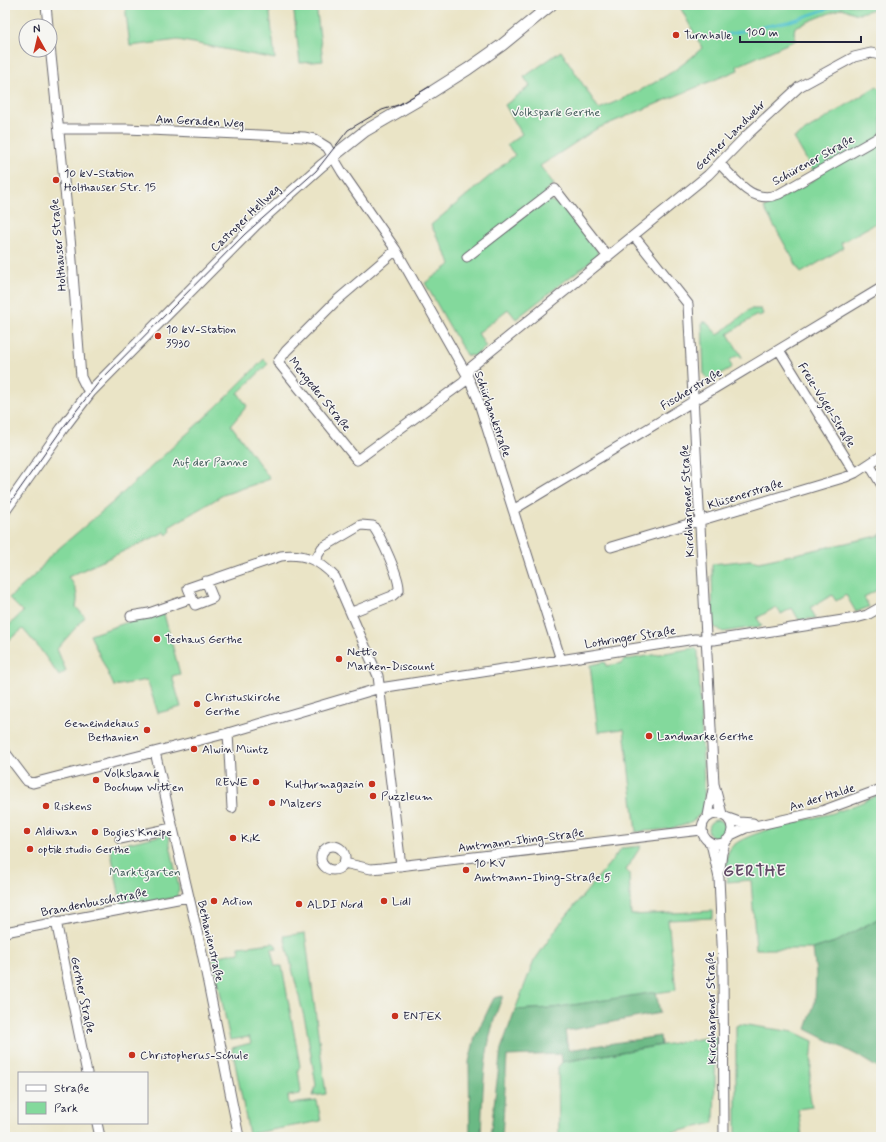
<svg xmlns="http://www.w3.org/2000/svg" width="886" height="1142" font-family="Mynerve,sans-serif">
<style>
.green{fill:#83d99c;stroke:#527e6c}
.forest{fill:#6ab984;stroke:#466e60}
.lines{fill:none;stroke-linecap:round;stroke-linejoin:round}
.stream{stroke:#57c4d0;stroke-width:2.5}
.minor-casing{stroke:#68666c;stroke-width:11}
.major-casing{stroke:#68666c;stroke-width:13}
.minor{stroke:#fff;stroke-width:9}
.major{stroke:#fff;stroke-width:11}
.tram{stroke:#22223b;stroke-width:1}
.poi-dot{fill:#c8321e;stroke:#f6f6f2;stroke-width:1.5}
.labels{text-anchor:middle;stroke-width:3;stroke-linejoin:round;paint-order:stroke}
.poi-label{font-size:12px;fill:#22223b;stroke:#f6f6f2;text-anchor:start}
.park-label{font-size:12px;fill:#3f5958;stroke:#f6f6f2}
.street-label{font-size:12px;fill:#22223b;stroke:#f6f6f2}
.district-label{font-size:16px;font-weight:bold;letter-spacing:1px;fill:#604a66;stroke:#f6f6f2}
</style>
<rect width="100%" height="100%" fill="#f6f6f2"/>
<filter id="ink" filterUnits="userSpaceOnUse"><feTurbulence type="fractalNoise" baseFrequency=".025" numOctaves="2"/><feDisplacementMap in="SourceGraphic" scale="8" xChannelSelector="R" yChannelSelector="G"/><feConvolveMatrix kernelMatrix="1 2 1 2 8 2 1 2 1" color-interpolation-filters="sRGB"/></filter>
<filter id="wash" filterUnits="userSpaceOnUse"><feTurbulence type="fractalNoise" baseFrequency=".012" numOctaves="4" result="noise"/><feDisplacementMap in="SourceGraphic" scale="16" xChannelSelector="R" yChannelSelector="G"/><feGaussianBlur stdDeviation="0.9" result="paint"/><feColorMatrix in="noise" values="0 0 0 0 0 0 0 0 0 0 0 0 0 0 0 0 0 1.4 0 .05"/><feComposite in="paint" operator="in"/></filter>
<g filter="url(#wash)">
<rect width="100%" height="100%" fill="#eae4c6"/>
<path class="green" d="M 125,5 L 269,5 L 275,59 L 178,40 L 130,46 Z
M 293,5 L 316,5 L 323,61 L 300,63 Z
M 679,5 L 881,5 L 881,7 L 857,14 L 842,8 L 795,27 L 794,32 L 796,40 L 737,66 L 738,70 L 596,129 L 540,166 L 554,184 L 544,192 L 549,200 L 562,205 L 598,251 L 597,256 L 516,319 L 508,309 L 478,333 L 486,347 L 474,356 L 466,355 L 425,283 L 451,264 L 431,225 L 515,155 L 507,145 L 522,134 L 505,105 L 530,86 L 524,77 L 561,51 L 599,109 C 637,93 673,76 702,48 Z
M 877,86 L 881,90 L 881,220 L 841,243 L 843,248 L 801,273 L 764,208 L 817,178 L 794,138 Z
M 750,309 L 761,309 L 763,314 L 758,317 L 757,315 L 728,334 L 742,357 L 736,356 L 729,361 L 732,367 L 712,379 L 708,379 L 704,375 L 702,322 L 706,322 L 718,335 Z
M 264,359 L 268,364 L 238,393 L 247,406 L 231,425 L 270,479 L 223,495 L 169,527 L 171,531 L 167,535 L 165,532 L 68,577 C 76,585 79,596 76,607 L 85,617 L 57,649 L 66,671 L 59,676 L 40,649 L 23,629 L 5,643 L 5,629 L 23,612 L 9,598 L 36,574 L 51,555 L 112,503 L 215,408 Z
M 881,534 L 881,588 L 864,597 L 869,607 L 856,612 L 846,595 L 836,601 L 832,595 L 810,608 L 816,618 L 799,620 L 792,608 L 781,614 L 776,607 L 757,618 L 762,626 L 723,632 L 713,626 L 712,564 L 750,560 L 759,562 L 878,536 Z
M 163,610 L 180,674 L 172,676 L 181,707 L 158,713 L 147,680 L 114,686 L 90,635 Z
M 695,648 L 698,651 L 705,805 C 695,832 660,829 636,832 L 624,729 L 598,732 L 590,665 L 605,662 L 606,666 L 623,663 L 623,660 Z
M 881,794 L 881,917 L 838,941 L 813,949 L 756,949 L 751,880 L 727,882 C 727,872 725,857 730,849 C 741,832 812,819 833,813 C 849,808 865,801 881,794 Z
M708 829a9 9 0 1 1 18 0a9 9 0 1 1-18 0Z
M 168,834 L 179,889 L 177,897 L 122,908 L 110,847 Z
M 641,846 L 626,870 L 629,873 L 631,915 L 713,911 L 713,918 L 668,920 L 676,990 L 553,1008 L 515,1010 L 534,961 L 559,925 L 622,848 Z
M 305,933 L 326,1094 L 313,1096 L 316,1085 L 306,1025 L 284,936 Z
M 273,943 L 276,945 L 277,948 L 271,949 L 275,966 L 282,966 L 300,1066 L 298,1070 L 301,1091 L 300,1094 L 288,1096 L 289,1104 L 317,1101 L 321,1121 L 249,1134 L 232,1048 L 251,1043 L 249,1037 L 230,1040 L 213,957 L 240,952 L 239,947 Z
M 740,1024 L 794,1032 L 813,1041 L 809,1089 L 812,1107 L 798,1109 L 802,1137 L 736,1137 L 736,1026 Z
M 716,1036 L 714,1123 L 679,1131 L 638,1137 L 559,1137 L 558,1067 L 562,1062 Z"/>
<path class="forest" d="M 881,917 L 881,1070 L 857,1055 L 806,1029 L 815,1002 L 816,974 L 813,949 L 838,941 Z
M 656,992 L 660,1013 L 565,1031 L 568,1050 L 660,1036 L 661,1045 L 562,1062 L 561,1054 L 507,1056 L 502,1137 L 490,1137 L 501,1049 L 515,1010 L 553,1008 Z
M 503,996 C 483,1040 483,1089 481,1137 L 470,1137 L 469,1062 L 475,1037 L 494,998 Z"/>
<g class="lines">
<path class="stream" d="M 719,36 L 791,21 L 839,5"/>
</g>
</g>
<g filter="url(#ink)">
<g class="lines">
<g class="minor-casing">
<path id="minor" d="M 46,5 L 48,26
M 50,46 L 71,248 L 81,377 L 86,387 L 90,392
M 59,129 L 127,129 L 304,137 L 314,139 L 327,147 L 342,172 L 396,250 L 467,375 L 477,397 L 561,660
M 720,164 C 737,181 753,205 779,194 L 881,136
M 634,236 L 688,304 L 714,784 L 722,814
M 396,250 L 335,302 L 286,351 L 278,362 L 357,460 L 464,382 L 470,368 L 708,175 L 747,135 L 799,87 L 854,57 L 871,53 L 880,55
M 467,257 L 555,189 L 608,257
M 779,350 L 855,473
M 869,464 L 881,484
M 513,510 L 881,288
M 611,547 L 846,477 L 855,473 L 881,456
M 315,560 L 322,548 L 361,525 L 373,526 C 381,537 400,578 399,590 L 392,596 L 352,612
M 206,581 L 213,598 L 195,605 L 188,588 L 281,556 C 304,553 319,560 335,577 L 378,676 L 401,866
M 131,616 L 149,613 L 192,598
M 228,733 L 232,808
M 5,752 L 27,781 L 33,783 L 228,733 L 380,688 L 695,639 L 714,640 L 856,618 L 867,615 L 881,607
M 155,752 L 201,948 L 239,1137
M702 829a15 15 0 1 1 30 0a15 15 0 1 1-30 0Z
M 708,816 L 713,789
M 728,818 L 739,822 L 753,823
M 731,835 L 746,828 L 822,811 L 881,789
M 120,839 L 172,828
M 711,843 L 719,878 L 723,964 L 724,1137
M321 858a12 12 0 1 1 24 0a12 12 0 1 1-24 0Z
M 344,863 L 371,869 L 382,868 L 701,830
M 720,869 L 722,853 L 726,841
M 56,921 L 87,1073
M 5,932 L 188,897
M 97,1123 L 100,1137"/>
</g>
<g class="major-casing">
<path id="major" d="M 5,510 L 62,429 L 90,392 L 255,225 L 321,166 L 365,131 L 427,95 L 468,69 L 502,45 L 551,5"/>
</g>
<use href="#minor" class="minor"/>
<use href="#major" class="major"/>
<path class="tram" d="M 397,106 L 429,87
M 5,510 L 62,429 L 99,382 L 245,234 L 316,171 L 348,130 L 382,110 L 401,104"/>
</g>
</g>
<g class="poi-dot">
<circle cx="676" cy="35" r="4"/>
<circle cx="56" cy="180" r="4"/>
<circle cx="158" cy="336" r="4"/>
<circle cx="157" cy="639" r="4"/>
<circle cx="339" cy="659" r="4"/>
<circle cx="197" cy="704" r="4"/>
<circle cx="147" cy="730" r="4"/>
<circle cx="649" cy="736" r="4"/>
<circle cx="194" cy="749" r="4"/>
<circle cx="96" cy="780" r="4"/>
<circle cx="256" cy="782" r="4"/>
<circle cx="372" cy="784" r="4"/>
<circle cx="373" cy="796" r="4"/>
<circle cx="272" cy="803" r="4"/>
<circle cx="46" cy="806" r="4"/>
<circle cx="27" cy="831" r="4"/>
<circle cx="95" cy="832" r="4"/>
<circle cx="233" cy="838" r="4"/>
<circle cx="30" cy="849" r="4"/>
<circle cx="466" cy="870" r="4"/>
<circle cx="214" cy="901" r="4"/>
<circle cx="384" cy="901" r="4"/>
<circle cx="299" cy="904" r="4"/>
<circle cx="395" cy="1016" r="4"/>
<circle cx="132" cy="1055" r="4"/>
</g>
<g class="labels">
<g class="poi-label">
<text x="684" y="39">Turnhalle</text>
<text x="64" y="177">10 kV-Station<tspan x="64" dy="14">Holthauser Str. 15</tspan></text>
<text x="166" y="333">10 kV-Station<tspan x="166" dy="14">3930</tspan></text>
<text x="165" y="643">Teehaus Gerthe</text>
<text x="347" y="656">Netto<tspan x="347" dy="14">Marken-Discount</tspan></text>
<text x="205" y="701">Christuskirche<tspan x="205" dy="14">Gerthe</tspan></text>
<text x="139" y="727" text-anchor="end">Gemeindehaus<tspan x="139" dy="14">Bethanien</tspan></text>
<text x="657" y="740">Landmarke Gerthe</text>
<text x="202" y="753">Alwin Müntz</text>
<text x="104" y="777">Volksbank<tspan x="104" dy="14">Bochum Witten</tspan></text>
<text x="248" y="786" text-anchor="end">REWE</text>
<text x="364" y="788" text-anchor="end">Kulturmagazin</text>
<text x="381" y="800">Puzzleum</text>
<text x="280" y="807">Malzers</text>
<text x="54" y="810">Riskens</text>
<text x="35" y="835">Aldiwan</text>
<text x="103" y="836">Bogies Kneipe</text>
<text x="241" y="842">KiK</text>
<text x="38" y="853">optik studio Gerthe</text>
<text x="474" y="867">10 KV<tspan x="474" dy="14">Amtmann-Ibing-Straße 5</tspan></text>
<text x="222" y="905">Action</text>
<text x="392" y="905">Lidl</text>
<text x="307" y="908">ALDI Nord</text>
<text x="403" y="1020">ENTEX</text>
<text x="140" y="1059">Christopherus-Schule</text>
</g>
<g class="park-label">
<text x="556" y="116">Volkspark Gerthe</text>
<text x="210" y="466">Auf der Panne</text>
<text x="145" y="876">Marktgarten</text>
</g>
<g class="street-label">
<text transform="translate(200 121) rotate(3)" y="4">Am Geraden Weg</text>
<text transform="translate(730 135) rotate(-45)" y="4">Gerther Landwehr</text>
<text transform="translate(813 160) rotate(-29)" y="4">Schürener Straße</text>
<text transform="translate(245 218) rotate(-44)" y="4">Castroper Hellweg</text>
<text transform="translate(58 245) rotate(-95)" y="4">Holthauser Straße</text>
<text transform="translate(691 389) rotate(-31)" y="4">Fischerstraße</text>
<text transform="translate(320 394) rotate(51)" y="4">Mengeder Straße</text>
<text transform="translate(827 405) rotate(58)" y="4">Freie-Vogel-Straße</text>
<text transform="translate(493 414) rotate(71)" y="4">Schürbankstraße</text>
<text transform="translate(745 494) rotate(-17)" y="4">Klüsenerstraße</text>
<text transform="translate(687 501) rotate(-93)" y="4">Kirchharpener Straße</text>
<text transform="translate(630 637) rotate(-9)" y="4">Lothringer Straße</text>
<text transform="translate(822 797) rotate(-17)" y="4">An der Halde</text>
<text transform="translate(521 840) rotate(-7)" y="4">Amtmann-Ibing-Straße</text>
<text transform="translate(94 902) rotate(-11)" y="4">Brandenbuschstraße</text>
<text transform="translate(211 941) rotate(77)" y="4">Bethanienstraße</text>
<text transform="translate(83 995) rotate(78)" y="4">Gerther Straße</text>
<text transform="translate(711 1008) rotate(-91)" y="4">Kirchharpener Straße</text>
</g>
<g class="district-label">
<text x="755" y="876">GERTHE</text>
</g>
</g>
<rect width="886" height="1142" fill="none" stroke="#f6f6f2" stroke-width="20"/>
<rect x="18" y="1072" width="130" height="52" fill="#f6f6f2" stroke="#a1a1a9"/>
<rect x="26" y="1085" width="20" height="6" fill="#ffffff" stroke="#a1a1a9"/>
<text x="54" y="1092" font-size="12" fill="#22223b">Straße</text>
<rect x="26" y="1102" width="20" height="12" fill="#83d99c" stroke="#a1a1a9"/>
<text x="54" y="1112" font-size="12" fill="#22223b">Park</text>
<g transform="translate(38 38) rotate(352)"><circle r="19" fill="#f6f6f2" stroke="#a1a1a9"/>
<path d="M0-3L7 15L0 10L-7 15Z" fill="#c8321e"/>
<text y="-6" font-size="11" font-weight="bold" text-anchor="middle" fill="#22223b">N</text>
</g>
<path d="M740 36v6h121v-6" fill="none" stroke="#22223b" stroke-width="2"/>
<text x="746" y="36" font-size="12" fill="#22223b" stroke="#f6f6f2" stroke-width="3" paint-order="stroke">100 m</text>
</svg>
